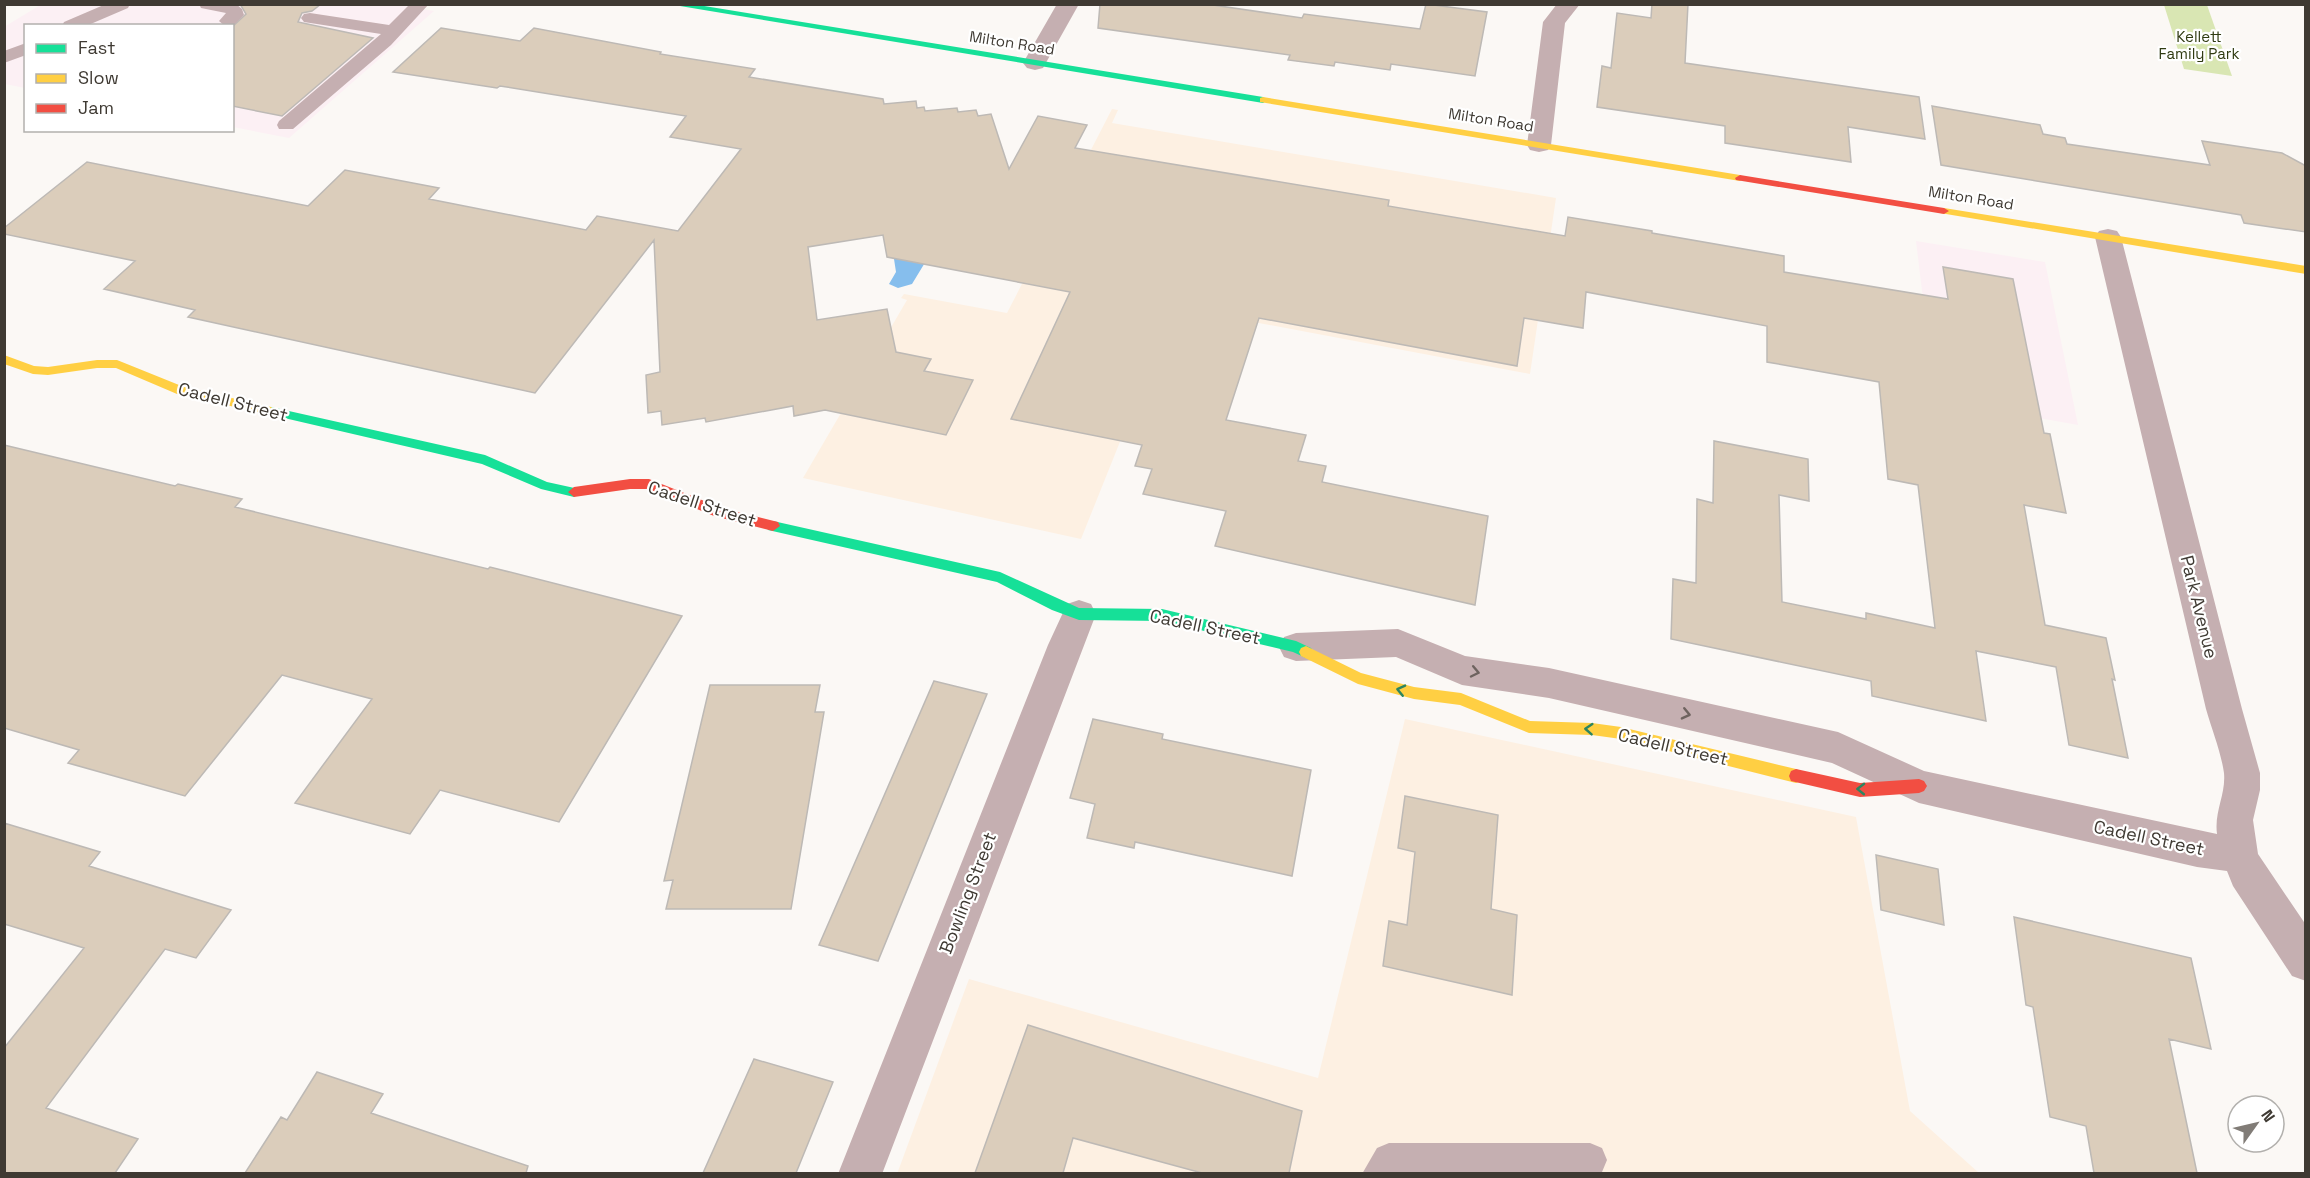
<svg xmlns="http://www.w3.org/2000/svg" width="2310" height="1178" font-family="'Space Grotesk',sans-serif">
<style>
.commercial{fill:#fcf0f4}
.built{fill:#fdf0e2}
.green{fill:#d9e6b3}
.water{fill:#86beed}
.building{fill:#dbcdbb;stroke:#bdb9b5;stroke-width:1.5}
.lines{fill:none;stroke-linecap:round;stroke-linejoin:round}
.lane{fill:#c5afb1;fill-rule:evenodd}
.street{fill:#c5afb1;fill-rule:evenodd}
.fast{fill:#16e098;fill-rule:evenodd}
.slow{fill:#ffcf43;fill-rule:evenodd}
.jam{fill:#f24e42;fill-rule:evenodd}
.oneway{stroke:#6e635f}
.oneway2{stroke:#2d8560}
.labels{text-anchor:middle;stroke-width:4.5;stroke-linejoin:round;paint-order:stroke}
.far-park-label{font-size:15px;fill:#303b12;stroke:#fff}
.far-street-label{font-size:15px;fill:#3f3a33;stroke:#fff}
.street-label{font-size:18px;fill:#3f3a33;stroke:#fff}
</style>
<rect width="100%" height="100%" fill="#fbf8f5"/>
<path class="commercial" d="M 42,4 L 395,4 L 434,11 L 289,138 L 233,127 L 232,26 L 26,26 L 25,88 L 5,84 L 4,27 Z
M 1916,241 L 2045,262 L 2078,425 L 1935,399 Z"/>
<path class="built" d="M 1112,109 L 1118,110 L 1112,123 L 1556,198 L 1530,374 L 1174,307 L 1081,539 L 803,478 L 907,300 L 901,298 L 904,294 L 1007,313 Z
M 1405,719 L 1856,817 L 1910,1111 L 1979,1173 L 897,1174 L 969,979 L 1318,1078 Z"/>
<path class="green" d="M 2164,5 L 2207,5 L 2232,76 L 2184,69 Z"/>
<path class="water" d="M 904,250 L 929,256 L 912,284 L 898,288 L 889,284 L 896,272 L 894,259 Z"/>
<path class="building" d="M 240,4 L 321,4 L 312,11 L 302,13 L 298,22 L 373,38 L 282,116 L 232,106 L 232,27 L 246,14 Z
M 1100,4 L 1206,4 L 1302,18 L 1304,14 L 1420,29 L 1426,4 L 1487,12 L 1475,76 L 1391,64 L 1390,70 L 1335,62 L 1334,66 L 1288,60 L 1290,55 L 1098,28 Z
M 1652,4 L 1688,4 L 1685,63 L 1919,97 L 1925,139 L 1848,127 L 1851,162 L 1725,143 L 1725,126 L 1597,107 L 1602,66 L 1611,68 L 1617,13 L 1651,18 Z
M 441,28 L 520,41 L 534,28 L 661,52 L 660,54 L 755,69 L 749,77 L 883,99 L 884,104 L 916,101 L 917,108 L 924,107 L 925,111 L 957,108 L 958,112 L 976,110 L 978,116 L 991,114 L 1009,169 L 1038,116 L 1087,125 L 1075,148 L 1389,200 L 1388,206 L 1565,236 L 1568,217 L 1652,231 L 1652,233 L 1784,256 L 1784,272 L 1948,299 L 1943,267 L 2013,279 L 2044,433 L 2050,434 L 2066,513 L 2024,505 L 2045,625 L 2106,638 L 2115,680 L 2112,679 L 2128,758 L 2069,745 L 2056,667 L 1976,651 L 1986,721 L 1872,696 L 1871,681 L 1671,639 L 1673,579 L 1696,583 L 1697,499 L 1713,503 L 1714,441 L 1808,459 L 1809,501 L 1779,495 L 1782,602 L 1866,619 L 1866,613 L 1935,628 L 1918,485 L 1888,479 L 1879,382 L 1767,362 L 1767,326 L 1586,292 L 1583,328 L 1524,318 L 1517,366 L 1259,318 L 1226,420 L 1306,435 L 1298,461 L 1326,466 L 1322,482 L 1488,516 L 1475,605 L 1215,546 L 1226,511 L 1143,494 L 1152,469 L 1135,466 L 1142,445 L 1011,419 L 1070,292 L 887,257 L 883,235 L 808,247 L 817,320 L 887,309 L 896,352 L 931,359 L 924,371 L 973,380 L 946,435 L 825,410 L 794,416 L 793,406 L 706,422 L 705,418 L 662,425 L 661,411 L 648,413 L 646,375 L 660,372 L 654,240 L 535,393 L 188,317 L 195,310 L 104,289 L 135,261 L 4,234 L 4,228 L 87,162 L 308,206 L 345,170 L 439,188 L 429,199 L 586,230 L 597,216 L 678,231 L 741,149 L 670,137 L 686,116 L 500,86 L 497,88 L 393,72 Z
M 1932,106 L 2040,125 L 2043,134 L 2065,138 L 2067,144 L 2210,165 L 2202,141 L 2282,153 L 2306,166 L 2306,232 L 2244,223 L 2241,215 L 1941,165 Z
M 4,445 L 175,486 L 178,484 L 242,499 L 235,507 L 488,569 L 490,567 L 682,616 L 559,822 L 440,790 L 410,834 L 295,803 L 372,699 L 282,675 L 185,796 L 68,763 L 79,750 L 4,728 Z
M 934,681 L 987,694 L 878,961 L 819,945 Z
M 710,685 L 820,685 L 815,712 L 824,712 L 791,909 L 666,909 L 673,880 L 664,881 Z
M 1093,719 L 1163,734 L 1162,739 L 1311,770 L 1292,876 L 1135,842 L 1134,848 L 1087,838 L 1095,804 L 1070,798 Z
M 1405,796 L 1498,815 L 1491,909 L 1517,915 L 1512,995 L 1383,966 L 1389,921 L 1407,925 L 1415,852 L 1398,848 Z
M 4,823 L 100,852 L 89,866 L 231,910 L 196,958 L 165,949 L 46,1108 L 138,1139 L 115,1173 L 4,1173 L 4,1048 L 84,948 L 4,924 Z
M 1876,855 L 1938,869 L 1944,925 L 1881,910 Z
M 2014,917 L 2191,958 L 2211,1049 L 2169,1039 L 2197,1173 L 2094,1173 L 2086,1126 L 2050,1117 L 2033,1007 L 2026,1005 Z
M 1028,1025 L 1302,1111 L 1289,1173 L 1202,1173 L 1073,1138 L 1063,1173 L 975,1173 Z
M 754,1059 L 833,1082 L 796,1173 L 703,1173 Z
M 317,1072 L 383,1094 L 371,1113 L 528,1166 L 526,1173 L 245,1173 L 281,1117 L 287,1120 Z"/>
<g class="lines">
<path class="lane" d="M 106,4 L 130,4 L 128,8 L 86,26 L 62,26 L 64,22 Z
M 199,4 L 236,4 L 242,9 L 244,15 L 234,25 L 225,26 L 219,21 L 226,13 L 201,8 Z
M 410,4 L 429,4 L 391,45 L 293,129 L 279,129 L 277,125 L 279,121 L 381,34 L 304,22 L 301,18 L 304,14 L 310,13 L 389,25 Z
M 26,43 L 26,55 L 4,63 L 4,51 Z
M 1389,1143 L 1590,1143 L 1602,1148 L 1607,1160 L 1602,1172 L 1598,1174 L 1362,1174 L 1377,1148 Z"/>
<path class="street" d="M 1057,4 L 1079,4 L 1043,68 L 1035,70 L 1027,68 L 1023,63 Z
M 1557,4 L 1580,4 L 1565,23 L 1551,145 L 1548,150 L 1539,152 L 1530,150 L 1527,145 L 1543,22 Z
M 2108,229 L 2117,231 L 2121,237 L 2242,709 L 2260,773 L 2260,790 L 2253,820 L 2258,854 L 2306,925 L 2306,981 L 2292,976 L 2233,886 L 2227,871 L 2197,867 L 1919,803 L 1832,763 L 1549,698 L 1462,685 L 1396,657 L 1296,661 L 1284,657 L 1279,647 L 1284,637 L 1296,633 L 1398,629 L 1465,656 L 1549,668 L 1838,732 L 1924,771 L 2217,834 C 2214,811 2226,795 2224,773 C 2221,752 2212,730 2206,709 L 2095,237 L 2099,231 Z
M 1079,600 L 1091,604 L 1096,614 L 882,1174 L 838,1174 L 1048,645 L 1067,604 Z"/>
<path class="fast" d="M 668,4 L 692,4 L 1263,97 L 1268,100 L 1263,103 Z
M 271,407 L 485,455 L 547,482 L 579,489 L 580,492 L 574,497 L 541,489 L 482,464 L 267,414 L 265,411 L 267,408 Z
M 773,521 L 1000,572 L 1079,608 L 1162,609 L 1296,641 L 1311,648 L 1313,652 L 1311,656 L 1306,658 L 1293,652 L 1162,621 L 1079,620 L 1052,610 L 997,582 L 768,530 L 766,526 L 768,522 Z"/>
<path class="slow" d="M 1263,97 L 1740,175 L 1745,178 L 1740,181 L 1260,102 L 1260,98 Z
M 1944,208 L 2306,266 L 2306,274 L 1940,213 L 1940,209 Z
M 4,355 L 34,366 L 48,367 L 97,360 L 117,360 L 184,387 L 271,407 L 277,411 L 271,415 L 177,394 L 116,368 L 97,368 L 48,375 L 33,374 L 4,364 Z
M 1306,646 L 1361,673 L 1414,687 L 1461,693 L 1530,721 L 1592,723 L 1621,727 L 1796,769 L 1801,771 L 1803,776 L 1801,781 L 1796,783 L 1621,739 L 1592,735 L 1529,733 L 1460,705 L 1414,699 L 1358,684 L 1301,656 L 1299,652 L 1301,648 Z"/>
<path class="jam" d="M 1740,175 L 1944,208 L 1949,211 L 1944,214 L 1736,180 L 1735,178 Z
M 630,479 L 649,479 L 722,508 L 778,522 L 780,526 L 773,531 L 714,516 L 648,489 L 630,489 L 574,497 L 568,492 L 574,487 Z
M 1796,769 L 1860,783 L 1919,779 L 1924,781 L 1927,786 L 1924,791 L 1919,793 L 1860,797 L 1791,781 L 1789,776 L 1791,771 Z"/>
</g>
<defs><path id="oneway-chevron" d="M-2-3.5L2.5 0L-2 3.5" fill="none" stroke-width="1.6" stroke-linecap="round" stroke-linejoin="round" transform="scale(1.5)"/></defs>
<g class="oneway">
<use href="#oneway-chevron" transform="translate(1475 672) rotate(12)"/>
<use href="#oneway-chevron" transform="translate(1686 714) rotate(13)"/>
</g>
<g class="oneway2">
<use href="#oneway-chevron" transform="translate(1401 690) rotate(-167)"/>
<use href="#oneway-chevron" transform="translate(1589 729) rotate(-176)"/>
<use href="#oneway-chevron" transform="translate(1861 789) rotate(-179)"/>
</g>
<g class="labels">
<g class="far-park-label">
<text x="2199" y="42">Kellett<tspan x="2199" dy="17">Family Park</tspan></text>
</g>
<g class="far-street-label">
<text transform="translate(1012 43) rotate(9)" y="5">Milton Road</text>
<text transform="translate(1491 120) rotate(9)" y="5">Milton Road</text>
<text transform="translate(1971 198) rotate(9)" y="5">Milton Road</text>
</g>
<g class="street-label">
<text transform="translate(233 402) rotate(14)" y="6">Cadell Street</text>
<text transform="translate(702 504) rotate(18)" y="6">Cadell Street</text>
<text transform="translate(2199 607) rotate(76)" y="6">Park Avenue</text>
<text transform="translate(1205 627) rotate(12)" y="6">Cadell Street</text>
<text transform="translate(1673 747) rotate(13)" y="6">Cadell Street</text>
<text transform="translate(2149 838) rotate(12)" y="6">Cadell Street</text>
<text transform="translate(968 893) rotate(-69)" y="6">Bowling Street</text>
</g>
</g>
<rect width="2310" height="1178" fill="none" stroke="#3f3a33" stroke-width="12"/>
<rect x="24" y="24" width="210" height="108" fill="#ffffff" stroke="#b2b0ad" stroke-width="1.5"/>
<rect x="36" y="44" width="30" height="9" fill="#16e098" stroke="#b2b0ad" stroke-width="1.5"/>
<text x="78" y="54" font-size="18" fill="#3f3a33">Fast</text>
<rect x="36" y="74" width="30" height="9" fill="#ffcf43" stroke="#b2b0ad" stroke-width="1.5"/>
<text x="78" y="84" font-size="18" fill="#3f3a33">Slow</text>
<rect x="36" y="104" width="30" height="9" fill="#f24e42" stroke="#b2b0ad" stroke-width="1.5"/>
<text x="78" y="114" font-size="18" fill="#3f3a33">Jam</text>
<g transform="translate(2256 1124) rotate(56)"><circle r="28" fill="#ffffff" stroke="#b2b0ad" stroke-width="1.5"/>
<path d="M0-4.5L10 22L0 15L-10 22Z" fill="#817c77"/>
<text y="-9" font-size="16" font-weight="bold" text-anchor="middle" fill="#3f3a33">N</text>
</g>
</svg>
